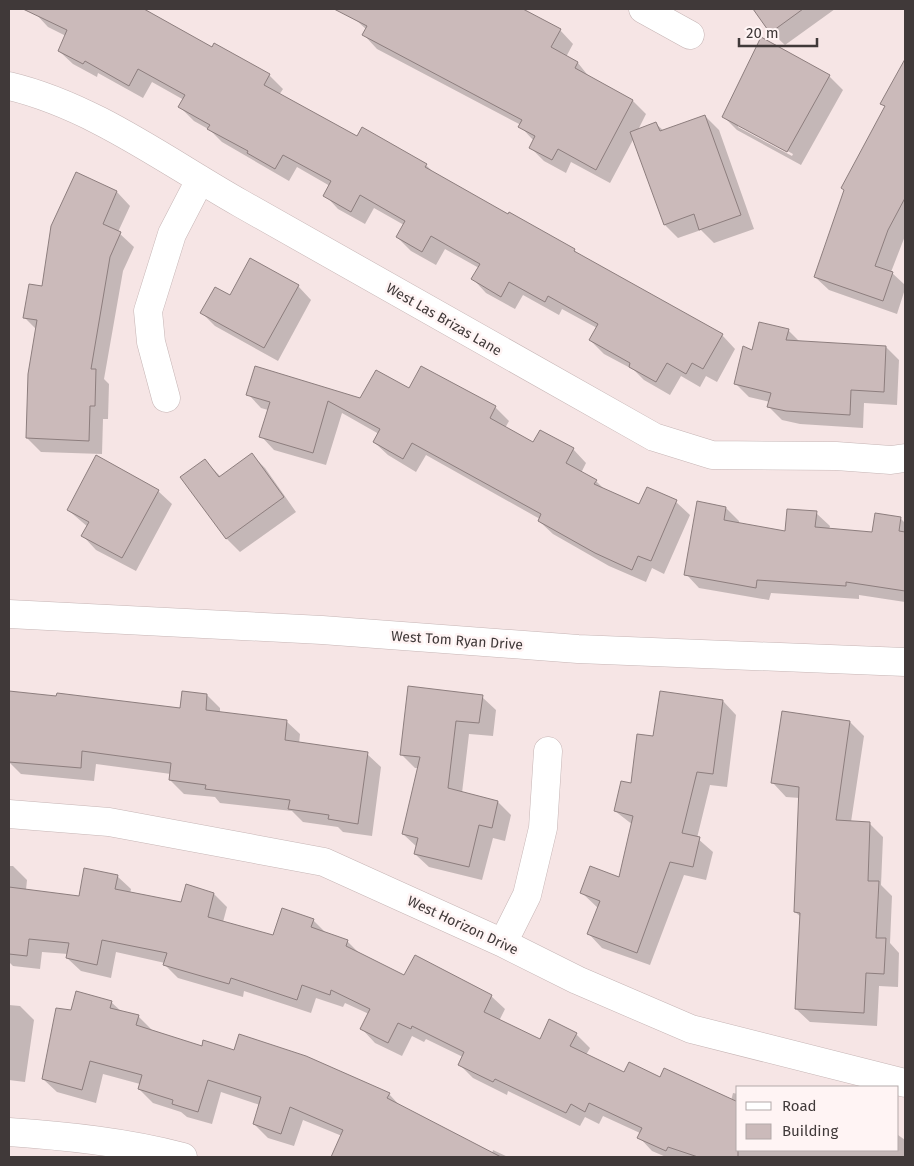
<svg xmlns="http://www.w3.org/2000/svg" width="914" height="1166" font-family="'Fira Sans',sans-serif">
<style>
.shadow{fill:#0003;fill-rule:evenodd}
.building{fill:#cbbaba;stroke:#8d7e7e}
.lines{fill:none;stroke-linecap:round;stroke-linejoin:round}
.minor-casing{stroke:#c6b5b5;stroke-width:29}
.minor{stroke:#fff;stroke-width:28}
.labels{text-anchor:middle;stroke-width:5;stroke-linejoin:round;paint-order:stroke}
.street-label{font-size:14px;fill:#403939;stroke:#fff4f4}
</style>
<rect width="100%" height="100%" fill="#f6e5e5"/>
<path class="shadow" d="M 37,9 L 129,9 L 136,12 L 141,9 L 213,48 L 214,45 L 269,75 L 283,89 L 279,95 L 357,138 L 426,165 L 437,176 L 574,250 L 581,257 L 722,335 L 735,349 L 717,382 L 706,376 L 700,387 L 681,376 L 670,395 L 644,380 L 634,370 L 604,354 L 590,340 L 597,328 L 562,309 L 559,315 L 523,295 L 515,309 L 486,293 L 473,279 L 479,268 L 445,249 L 436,265 L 411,251 L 397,237 L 404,225 L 374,208 L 365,224 L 338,209 L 325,195 L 330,186 L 297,167 L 289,181 L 222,142 L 210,130 L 194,121 L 180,107 L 184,100 L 152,82 L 143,98 L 98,73 L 97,77 L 73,64 L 59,51 L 66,36 L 48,27 L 35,13 Z
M 350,9 L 520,9 L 560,30 L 573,44 L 566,57 L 578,63 L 590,78 L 633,101 L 646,114 L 638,130 L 656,124 L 664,131 L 705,116 L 719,130 L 754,229 L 714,243 L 701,230 L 678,238 L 665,225 L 634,138 L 610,183 L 571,162 L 566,173 L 544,161 L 531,148 L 534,141 L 520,126 L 521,125 L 377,49 L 364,35 L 367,30 L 355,19 L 358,13 Z
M 755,9 L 835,9 L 785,45 L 771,32 Z
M 905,61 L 905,236 L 891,272 L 905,285 L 905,289 L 897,314 L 829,290 L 815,277 L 886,107 L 882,103 Z
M 829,76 L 843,90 L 801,165 L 737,130 L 723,116 ZM 738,124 L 793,154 L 792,156 L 738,127 Z
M 76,174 L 117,192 L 130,206 L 118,232 L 134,247 L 123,271 L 104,379 L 109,384 L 108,419 L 103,419 L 102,454 L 41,452 L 27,438 L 37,330 L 24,317 L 43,288 Z
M 298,286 L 311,300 L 278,361 L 215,326 L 202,313 L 230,297 Z
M 788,330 L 800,342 L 886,347 L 899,360 L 897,405 L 864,403 L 863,428 L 800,424 L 782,420 L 769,407 L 770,402 L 749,397 L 735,383 L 753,352 Z
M 422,368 L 495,407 L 509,421 L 505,428 L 534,444 L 573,449 L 586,463 L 581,473 L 596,481 L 605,490 L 640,506 L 647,489 L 676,502 L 690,515 L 664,574 L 652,568 L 646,582 L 609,566 L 553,534 L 539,521 L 540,519 L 426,455 L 416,472 L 388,455 L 374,442 L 379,434 L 342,413 L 326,465 L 274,450 L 261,436 L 268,410 L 261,408 L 248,394 L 360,399 L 409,390 Z
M 252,455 L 265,468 L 296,512 L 240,552 L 227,539 L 182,478 L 205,461 L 221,477 Z
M 158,491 L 172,504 L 136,571 L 96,550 L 83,536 L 88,527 L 68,510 Z
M 726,508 L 739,521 L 739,524 L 787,532 L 816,513 L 830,526 L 829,530 L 873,533 L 901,519 L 905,523 L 905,602 L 859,595 L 859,599 L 771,593 L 769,600 L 699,588 L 686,574 Z
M 9,692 L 182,710 L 207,695 L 220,708 L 220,713 L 286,721 L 300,734 L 299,744 L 367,754 L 381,767 L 372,836 L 343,832 L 338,827 L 303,822 L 292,811 L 220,803 L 215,797 L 184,794 L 170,780 L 171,774 L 96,764 L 94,781 L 21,774 L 9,762 Z
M 482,697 L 496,710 L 493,736 L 469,734 L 462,793 L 498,802 L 511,815 L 505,841 L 493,838 L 482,880 L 429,867 L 415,854 L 417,847 L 403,834 L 419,768 L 415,768 L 401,754 Z
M 723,701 L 736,715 L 727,787 L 710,785 L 697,838 L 713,852 L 706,880 L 684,875 L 650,965 L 602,948 L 589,934 L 598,908 L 582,893 L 620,878 L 633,825 L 615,811 L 632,785 L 654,737 Z
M 783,712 L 850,722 L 864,736 L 851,822 L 869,823 L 883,837 L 881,885 L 892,896 L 890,943 L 899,953 L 898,987 L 879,986 L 877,1026 L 810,1022 L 796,1009 L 801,917 L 795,912 L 800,798 L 786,797 L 773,783 Z
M 9,866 L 13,866 L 27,880 L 26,890 L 80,897 L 117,876 L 131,889 L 130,894 L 181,904 L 214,894 L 227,907 L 223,922 L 274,937 L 313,920 L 327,934 L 347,941 L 361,955 L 405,977 L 491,996 L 505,1009 L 499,1021 L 540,1041 L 576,1034 L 590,1048 L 586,1055 L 624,1074 L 661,1079 L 731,1101 L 733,1093 L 738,1094 L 738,1150 L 898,1150 L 898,1135 L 905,1140 L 905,1157 L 666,1157 L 652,1151 L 639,1137 L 640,1133 L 603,1116 L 599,1124 L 585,1117 L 580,1126 L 508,1091 L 507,1095 L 473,1078 L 459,1064 L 463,1057 L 426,1039 L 424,1042 L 412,1036 L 402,1056 L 375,1043 L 362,1029 L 369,1014 L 345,1003 L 343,1007 L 316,998 L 311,1013 L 244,991 L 243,997 L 178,978 L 165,965 L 165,963 L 116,952 L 111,978 L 81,971 L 67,958 L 68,954 L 42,952 L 40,969 L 13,966 L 9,962 Z
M 111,1002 L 122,1012 L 138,1016 L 152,1030 L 202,1047 L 389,1094 L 402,1108 L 492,1154 L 493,1150 L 508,1157 L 335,1157 L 333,1156 L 342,1136 L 303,1120 L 294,1146 L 268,1138 L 254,1124 L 260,1105 L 221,1092 L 212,1124 L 187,1117 L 181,1112 L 153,1103 L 139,1089 L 140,1084 L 103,1074 L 96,1103 L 57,1092 L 43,1079 L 72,1011 Z
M 9,1005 L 20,1006 L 34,1020 L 25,1082 L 9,1080 Z"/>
<path class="building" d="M 23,9 L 144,9 L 212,47 L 214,43 L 270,74 L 264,85 L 357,136 L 362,127 L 427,164 L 425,167 L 508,214 L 509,212 L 575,249 L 574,251 L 723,334 L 703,369 L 692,363 L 686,374 L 667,363 L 656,382 L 629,367 L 630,363 L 589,340 L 598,324 L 548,296 L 545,302 L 509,282 L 501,297 L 471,279 L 480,264 L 431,236 L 422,252 L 396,237 L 405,221 L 360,195 L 351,212 L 323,196 L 331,181 L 283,155 L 275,169 L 247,153 L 248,151 L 207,129 L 210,125 L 178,107 L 185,95 L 138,69 L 129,86 L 85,61 L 83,64 L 58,51 L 67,30 Z
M 334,9 L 523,9 L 561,29 L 551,47 L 578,62 L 575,68 L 633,100 L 596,170 L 558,149 L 552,160 L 529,148 L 535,136 L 518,127 L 522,120 L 362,35 L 367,26 Z
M 753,9 L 803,9 L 770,33 Z
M 761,37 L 830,75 L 787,152 L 722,117 Z
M 905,59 L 905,198 L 888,230 L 875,266 L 893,272 L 883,301 L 814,277 L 844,190 L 841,188 L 885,106 L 880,104 Z
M 705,115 L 741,215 L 699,230 L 694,214 L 664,225 L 630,132 L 656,122 L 660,131 Z
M 76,172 L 117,191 L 103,224 L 121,232 L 110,257 L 91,369 L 96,369 L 95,406 L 90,406 L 89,441 L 26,438 L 28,374 L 37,320 L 23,318 L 29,284 L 42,286 L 51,226 Z
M 250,258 L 299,285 L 264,348 L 200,313 L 215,287 L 230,295 Z
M 759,322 L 789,329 L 786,340 L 886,346 L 884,392 L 851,390 L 850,415 L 786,411 L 767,407 L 771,393 L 734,384 L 743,346 L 752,350 Z
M 255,366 L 360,398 L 376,370 L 409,388 L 421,366 L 496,406 L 490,418 L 533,442 L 540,430 L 574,448 L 566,463 L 597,480 L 594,484 L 639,504 L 647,487 L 677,500 L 651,561 L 638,556 L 632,570 L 595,553 L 538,521 L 541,514 L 412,443 L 403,459 L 373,442 L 380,429 L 328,401 L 313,453 L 259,437 L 270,402 L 246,395 Z
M 252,453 L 284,497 L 226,539 L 180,477 L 205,459 L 219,477 Z
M 96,455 L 159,490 L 122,558 L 81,536 L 89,522 L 67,510 Z
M 697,501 L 726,507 L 724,520 L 785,531 L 787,509 L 817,511 L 815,527 L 872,532 L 875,513 L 901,517 L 899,531 L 905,532 L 905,591 L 846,582 L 846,586 L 757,580 L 756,588 L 684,575 Z
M 408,686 L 483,695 L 479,723 L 456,721 L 448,788 L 498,801 L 492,828 L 479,825 L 469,867 L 414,854 L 418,838 L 402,834 L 420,757 L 400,755 Z
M 9,691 L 56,696 L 57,693 L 180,708 L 182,691 L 207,694 L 206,710 L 287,720 L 285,740 L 368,752 L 358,824 L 328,819 L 329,815 L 288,809 L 290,800 L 205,789 L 206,785 L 169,780 L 171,763 L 82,751 L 81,768 L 9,762 Z
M 660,691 L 723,700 L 713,774 L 697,772 L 682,833 L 700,837 L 693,867 L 670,862 L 637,953 L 587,934 L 600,901 L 580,893 L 590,866 L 619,877 L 633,816 L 614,811 L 621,781 L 631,783 L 637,734 L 653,736 Z
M 782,711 L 850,721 L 836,820 L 870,822 L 868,881 L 879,881 L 876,938 L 886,938 L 884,974 L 866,973 L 864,1013 L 795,1009 L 800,913 L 794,912 L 799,787 L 771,783 Z
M 84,868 L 118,875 L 115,889 L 181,902 L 186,884 L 214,893 L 208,917 L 273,935 L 282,908 L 314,919 L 311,927 L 348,940 L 346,946 L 404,975 L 415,955 L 492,995 L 484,1012 L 540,1039 L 549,1019 L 577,1033 L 570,1046 L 624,1072 L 629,1062 L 660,1077 L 664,1068 L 738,1102 L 738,1157 L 698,1157 L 668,1147 L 666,1151 L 637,1138 L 642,1128 L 589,1103 L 585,1112 L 571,1104 L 566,1113 L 495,1079 L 493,1082 L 458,1065 L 464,1052 L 412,1026 L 411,1029 L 398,1023 L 388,1043 L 360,1029 L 370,1009 L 331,990 L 330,995 L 302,985 L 297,1000 L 231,978 L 229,984 L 163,965 L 167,953 L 102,940 L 97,965 L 66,958 L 69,943 L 29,939 L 27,956 L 9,954 L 9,887 L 79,896 Z
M 76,991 L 112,1001 L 110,1008 L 139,1015 L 136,1025 L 202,1046 L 203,1040 L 234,1050 L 239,1034 L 306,1056 L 390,1093 L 387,1098 L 501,1157 L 331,1157 L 343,1130 L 290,1107 L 281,1134 L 253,1124 L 261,1097 L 208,1080 L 198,1112 L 172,1104 L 173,1100 L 138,1089 L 142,1075 L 90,1061 L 82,1090 L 42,1079 L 56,1008 L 71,1010 Z"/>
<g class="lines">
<g class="minor-casing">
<path id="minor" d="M 643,9 L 690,35
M 9,86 C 93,106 166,161 240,203 C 378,281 516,359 654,437 L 712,455 L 836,456 L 891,460 L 905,458
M 166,398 L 151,342 L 148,311 L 172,234 L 200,180
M 9,614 L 322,630 L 578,649 L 905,662
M 9,814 L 109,822 L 324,862 L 503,943 L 577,980 L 691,1029 L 905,1083
M 503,943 L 527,895 L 543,828 L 548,751
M 9,1132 C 67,1136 127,1142 183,1157"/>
</g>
<use href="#minor" class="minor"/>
</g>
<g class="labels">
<g class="street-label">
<text transform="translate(444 319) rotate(30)" y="5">West Las Brizas Lane</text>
<text transform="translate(457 640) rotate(4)" y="5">West Tom Ryan Drive</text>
<text transform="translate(463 925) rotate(25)" y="5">West Horizon Drive</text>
</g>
</g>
<rect width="914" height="1166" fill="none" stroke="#403939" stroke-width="20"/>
<rect x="736" y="1086" width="162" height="65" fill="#fff4f4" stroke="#b3a9a9"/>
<rect x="746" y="1102" width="25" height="8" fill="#ffffff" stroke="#b3a9a9"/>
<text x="782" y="1111" font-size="15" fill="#403939">Road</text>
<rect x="746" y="1124" width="25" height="15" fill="#cbbaba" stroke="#b3a9a9"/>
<text x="782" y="1136" font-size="15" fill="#403939">Building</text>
<path d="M739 38v8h78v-8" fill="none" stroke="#403939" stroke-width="2.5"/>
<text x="746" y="38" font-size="15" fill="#403939" stroke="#fff4f4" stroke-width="4" paint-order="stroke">20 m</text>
</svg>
